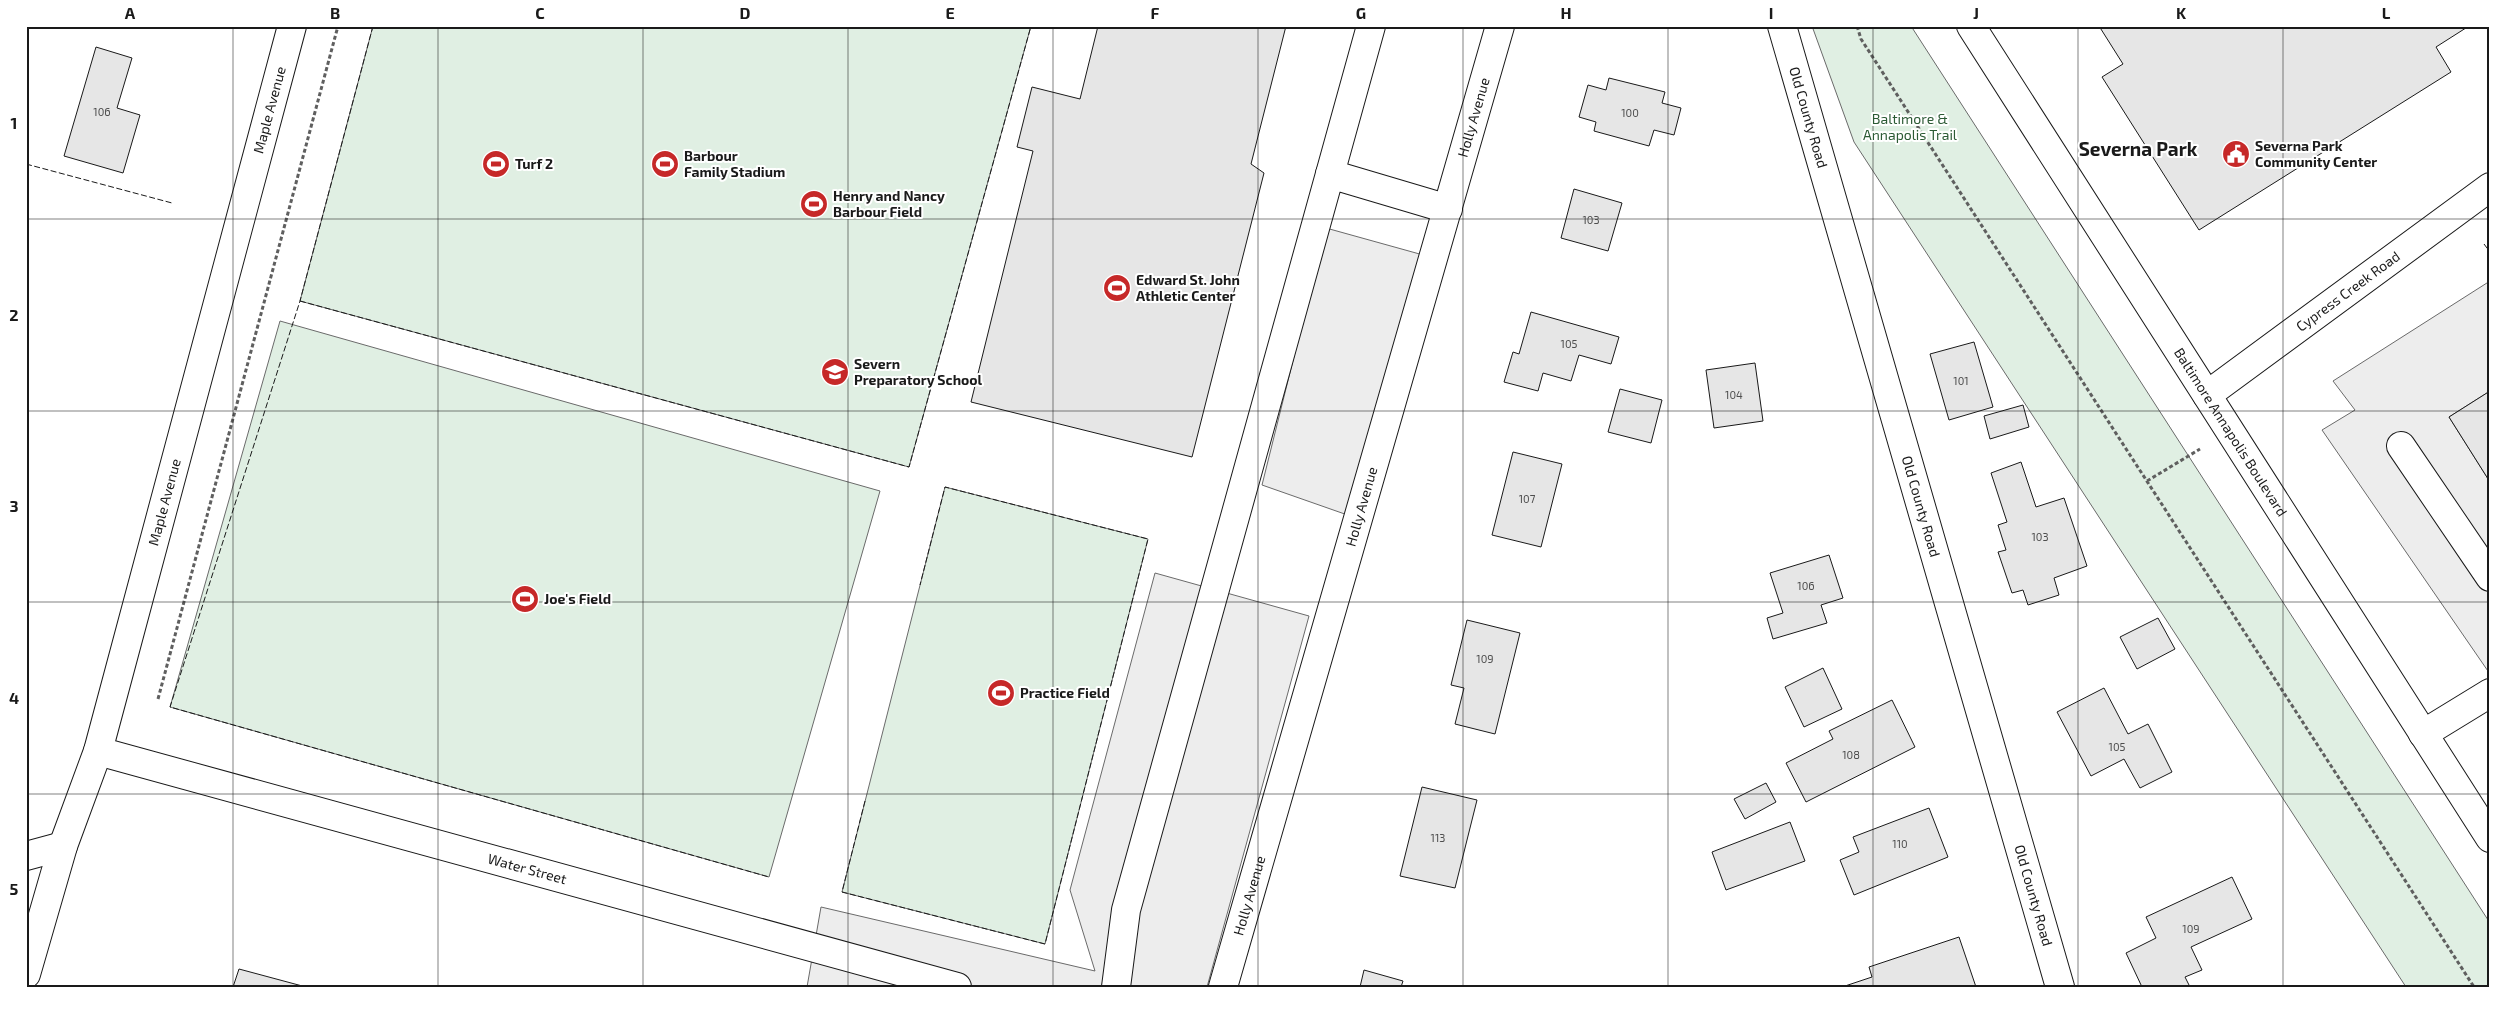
<svg xmlns="http://www.w3.org/2000/svg" width="2516" height="1013" font-family="'Exo 2',sans-serif">
<style>
.green{fill:#e0efe3;stroke:#6a6a6a}
.parking{fill:#ededed;stroke:#6a6a6a}
.building{fill:#e6e6e6;stroke:#1a1a1a}
.lines{fill:none;stroke-linecap:round;stroke-linejoin:round}
.minor-casing{stroke:#1a1a1a;stroke-width:30}
.path{stroke:#5f5f5f;stroke-width:3;stroke-dasharray:4 2.5;stroke-linecap:butt}
.minor{stroke:#fff;stroke-width:28}
.fence{stroke:#1a1a1a;stroke-width:1;stroke-dasharray:6 2.5;stroke-linecap:butt}
.grid{fill:none;stroke:#1a1a1a;stroke-width:1;stroke-opacity:0.55}
.labels{text-anchor:middle;stroke-width:4;stroke-linejoin:round;paint-order:stroke}
.number-label{font-size:11px;fill:#4d4d4d}
.street-label{font-size:14px;fill:#1a1a1a;stroke:#fff}
.park-label{font-size:14px;fill:#2b5a34;stroke:#fff}
.poi-label{font-size:14px;font-weight:bold;fill:#1a1a1a;stroke:#fff;text-anchor:start}
.district-label{font-size:19px;font-weight:bold;fill:#1a1a1a;stroke:#fff}
.neatline{fill:none;stroke:#1a1a1a;stroke-width:2}
.grid-label{font-size:16px;text-anchor:middle;font-weight:bold;fill:#1a1a1a}
</style>
<rect width="100%" height="100%" fill="#fff"/>
<path class="green" d="M 373,26 L 1031,26 L 909,467 L 300,301 Z
M 1812,26 L 1911,26 L 2490,923 L 2490,987 L 2406,987 L 1854,142 Z
M 280,321 L 880,491 L 769,877 L 170,707 Z
M 945,487 L 1148,539 L 1045,944 L 842,892 Z"/>
<path class="parking" d="M 1326,228 L 1434,258 L 1359,519 L 1262,485 Z
M 2490,281 L 2490,391 L 2449,417 L 2490,482 L 2490,674 L 2322,430 L 2355,410 L 2333,381 Z
M 1155,573 L 1309,616 L 1207,987 L 807,987 L 821,907 L 1095,971 L 1070,890 Z"/>
<path class="building" d="M 1098,26 L 1286,26 L 1251,164 L 1264,173 L 1192,457 L 971,402 L 1033,151 L 1017,147 L 1032,87 L 1080,99 Z
M 2099,26 L 2469,26 L 2436,47 L 2451,72 L 2199,230 L 2102,77 L 2123,64 Z
M 96,47 L 132,58 L 117,108 L 140,115 L 123,173 L 64,156 Z
M 1609,78 L 1665,92 L 1662,103 L 1681,108 L 1674,135 L 1654,130 L 1649,146 L 1594,131 L 1596,122 L 1579,117 L 1588,85 L 1606,90 Z
M 1574,189 L 1622,203 L 1608,251 L 1561,238 Z
M 1531,312 L 1619,337 L 1611,364 L 1579,355 L 1571,381 L 1543,373 L 1538,391 L 1504,382 L 1513,352 L 1519,354 Z
M 1974,342 L 1993,407 L 1949,420 L 1930,354 Z
M 1755,363 L 1763,421 L 1714,428 L 1706,370 Z
M 1620,389 L 1662,400 L 1651,443 L 1608,432 Z
M 2490,391 L 2490,482 L 2449,417 Z
M 2023,405 L 2029,427 L 1990,439 L 1984,416 Z
M 1513,452 L 1562,464 L 1541,547 L 1492,535 Z
M 2021,462 L 2036,507 L 2064,498 L 2087,566 L 2054,578 L 2059,595 L 2028,605 L 2023,590 L 2012,593 L 1998,552 L 2006,550 L 1998,525 L 2007,522 L 1991,473 Z
M 1829,555 L 1843,598 L 1821,605 L 1827,623 L 1773,639 L 1767,618 L 1783,613 L 1770,573 Z
M 2158,618 L 2175,649 L 2137,669 L 2120,637 Z
M 1467,620 L 1520,633 L 1495,734 L 1455,724 L 1464,688 L 1451,685 Z
M 1823,668 L 1842,709 L 1804,727 L 1785,687 Z
M 2104,688 L 2128,734 L 2148,724 L 2172,772 L 2140,788 L 2124,759 L 2091,776 L 2057,712 Z
M 1892,700 L 1915,747 L 1806,802 L 1786,763 L 1833,739 L 1829,731 Z
M 1766,783 L 1776,802 L 1745,819 L 1734,799 Z
M 1422,787 L 1477,800 L 1455,888 L 1400,876 Z
M 1929,808 L 1948,857 L 1854,895 L 1840,860 L 1859,852 L 1853,837 Z
M 1790,822 L 1805,861 L 1726,890 L 1712,852 Z
M 2232,877 L 2252,919 L 2191,947 L 2202,970 L 2185,977 L 2190,987 L 2142,987 L 2126,953 L 2156,938 L 2146,917 Z
M 1959,937 L 1976,987 L 1842,987 L 1872,977 L 1869,967 Z
M 239,969 L 306,987 L 233,987 Z
M 1364,970 L 1403,981 L 1401,987 L 1360,987 Z"/>
<g class="lines">
<g class="minor-casing">
<g id="minor">
<path id="s1" d="M 1782,26 L 2060,987"/>
<path id="s2" d="M 1971,26 L 2490,838"/>
<path d="M 1330,174 L 1371,26"/>
<path id="s3" d="M 2207,395 L 2490,187"/>
<path d="M 2401,446 L 2490,577"/>
<path d="M 2423,734 L 2490,693"/>
<path id="s4" d="M 98,751 L 957,987"/>
<path d="M 26,856 L 63,846"/>
<path id="s5" d="M 26,974 L 63,846 L 98,751 L 292,26"/>
<path d="M 1116,987 L 1126,910 L 1330,174 L 1448,209"/>
<path id="s6" d="M 1223,987 L 1500,26"/>
</g>
</g>
<path class="path" d="M 1857,26 L 1861,39 L 2474,987
M 2147,481 L 2200,449
M 158,699 L 338,26"/>
<use href="#minor" class="minor"/>
<path class="fence" d="M 373,26 L 300,301 L 170,707 L 769,877
M 26,164 L 172,203
M 2484,244 L 2490,252
M 300,301 L 909,467 L 1031,26
M 865,801 L 842,892 L 1045,944 L 1148,539 L 945,487 L 920,585"/>
</g>
<path class="grid" d="M 233,26 L 233,987M 438,26 L 438,987M 643,26 L 643,987M 848,26 L 848,987M 1053,26 L 1053,987M 1258,26 L 1258,987M 1463,26 L 1463,987M 1668,26 L 1668,987M 1873,26 L 1873,987M 2078,26 L 2078,987M 2283,26 L 2283,987M 26,219 L 2490,219M 26,411 L 2490,411M 26,602 L 2490,602M 26,794 L 2490,794"/>
<defs>
<g id="civic-disc" transform="scale(1.4375)"><circle r="9.5" fill="#c62828" stroke="#fff"/><path d="M-.6-6.5H3V-4.5H.6V-3L4-1V1h2V6H-6V1h2V-1L-.6-3ZM-1.2 2.5V6h2.4V2.5Z" fill="#fff"/></g>
<g id="stadium-disc" transform="scale(1.4375)"><circle r="9.5" fill="#c62828" stroke="#fff"/><path d="M0-5a6.5 5 0 1 0 0 10a6.5 5 0 1 0 0-10ZM-3.5-1.8h7v3.6h-7Z" fill="#fff"/></g>
<g id="school-disc" transform="scale(1.4375)"><circle r="9.5" fill="#c62828" stroke="#fff"/><path d="M0-5L7-2L0 1L-7-2ZM-4 1L0 2.5L4 1V4Q0 6-4 4Z" fill="#fff"/></g>
</defs>
<g fill-rule="evenodd">
<use href="#civic-disc" x="2236" y="154"/>
<use href="#stadium-disc" x="496" y="164"/>
<use href="#stadium-disc" x="665" y="164"/>
<use href="#stadium-disc" x="814" y="204"/>
<use href="#stadium-disc" x="1117" y="288"/>
<use href="#school-disc" x="835" y="372"/>
<use href="#stadium-disc" x="525" y="599"/>
<use href="#stadium-disc" x="1001" y="693"/>
</g>
<g class="labels">
<g class="number-label">
<text x="102" y="116">106</text>
<text x="1630" y="117">100</text>
<text x="1591" y="224">103</text>
<text x="1569" y="348">105</text>
<text x="1961" y="385">101</text>
<text x="1734" y="399">104</text>
<text x="1527" y="503">107</text>
<text x="2040" y="541">103</text>
<text x="1806" y="590">106</text>
<text x="1485" y="663">109</text>
<text x="2117" y="751">105</text>
<text x="1851" y="759">108</text>
<text x="1438" y="842">113</text>
<text x="1900" y="848">110</text>
<text x="2191" y="933">109</text>
</g>
<g class="street-label">
<text dy="5" stroke="none"><textPath href="#s5" startOffset="898">Maple Avenue</textPath></text>
<text dy="5" stroke="none"><textPath href="#s6" startOffset="905">Holly Avenue</textPath></text>
<text dy="5" stroke="none"><textPath href="#s1" startOffset="95">Old County Road</textPath></text>
<text dy="5" stroke="none"><textPath href="#s3" startOffset="175">Cypress Creek Road</textPath></text>
<text dy="5" stroke="none"><textPath href="#s2" startOffset="482">Baltimore Annapolis Boulevard</textPath></text>
<text dy="5" stroke="none"><textPath href="#s5" startOffset="492">Maple Avenue</textPath></text>
<text dy="5" stroke="none"><textPath href="#s1" startOffset="500">Old County Road</textPath></text>
<text dy="5" stroke="none"><textPath href="#s6" startOffset="500">Holly Avenue</textPath></text>
<text dy="5" stroke="none"><textPath href="#s4" startOffset="445">Water Street</textPath></text>
<text dy="5" stroke="none"><textPath href="#s1" startOffset="905">Old County Road</textPath></text>
<text dy="5" stroke="none"><textPath href="#s6" startOffset="95">Holly Avenue</textPath></text>
</g>
<g class="park-label">
<text x="1910" y="124">Baltimore &amp;<tspan x="1910" dy="16">Annapolis Trail</tspan></text>
</g>
<g class="poi-label">
<text x="2255" y="151">Severna Park<tspan x="2255" dy="16">Community Center</tspan></text>
<text x="684" y="161">Barbour<tspan x="684" dy="16">Family Stadium</tspan></text>
<text x="515" y="169">Turf 2</text>
<text x="833" y="201">Henry and Nancy<tspan x="833" dy="16">Barbour Field</tspan></text>
<text x="1136" y="285">Edward St. John<tspan x="1136" dy="16">Athletic Center</tspan></text>
<text x="854" y="369">Severn<tspan x="854" dy="16">Preparatory School</tspan></text>
<text x="544" y="604">Joe's Field</text>
<text x="1020" y="698">Practice Field</text>
</g>
<g class="district-label">
<text x="2138" y="156">Severna Park</text>
</g>
</g>
<rect width="2516" height="1013" fill="none" stroke="#ffffff" stroke-width="55"/>
<rect x="28" y="28" width="2460" height="958" class="neatline"/>
<g class="grid-label">
<text x="130" y="19">A</text>
<text x="335" y="19">B</text>
<text x="540" y="19">C</text>
<text x="745" y="19">D</text>
<text x="950" y="19">E</text>
<text x="1155" y="19">F</text>
<text x="1361" y="19">G</text>
<text x="1566" y="19">H</text>
<text x="1771" y="19">I</text>
<text x="1976" y="19">J</text>
<text x="2181" y="19">K</text>
<text x="2386" y="19">L</text>
<text x="14" y="129">1</text>
<text x="14" y="321">2</text>
<text x="14" y="512">3</text>
<text x="14" y="704">4</text>
<text x="14" y="895">5</text>
</g>
</svg>
